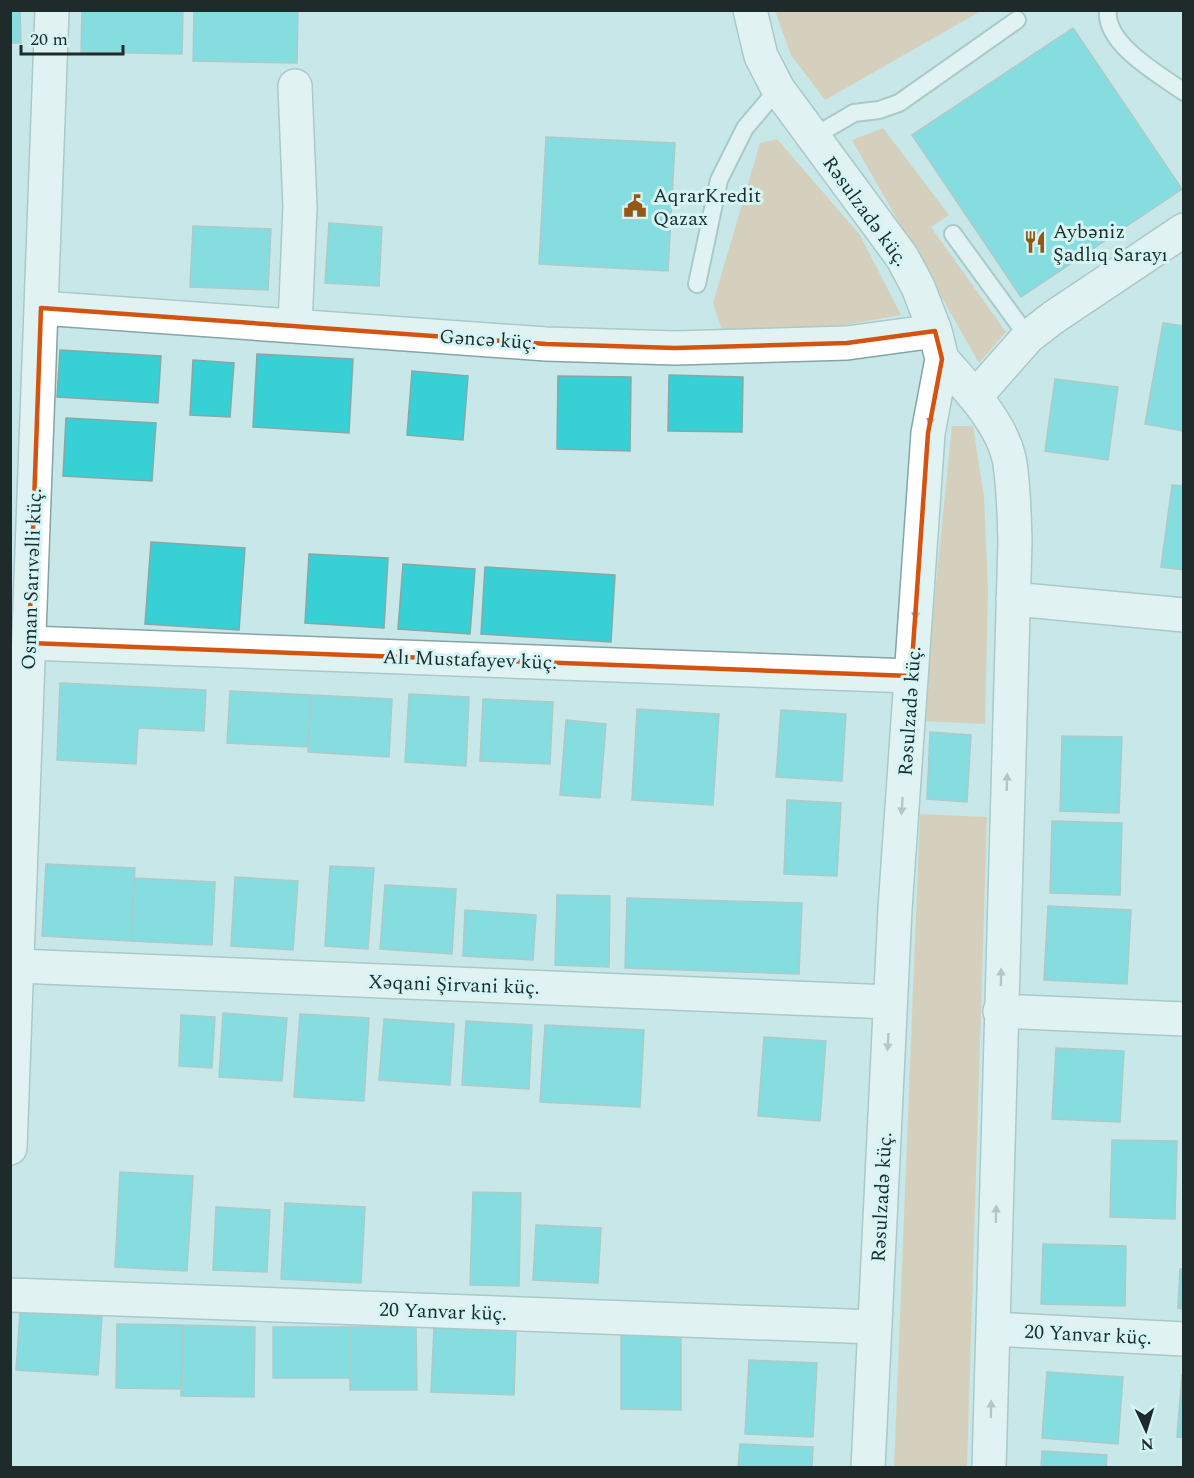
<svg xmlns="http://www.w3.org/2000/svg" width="1194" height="1478" font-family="Spectral,serif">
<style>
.green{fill:#e5b489}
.building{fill:#37d1d5;stroke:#88a7a7;stroke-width:1.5}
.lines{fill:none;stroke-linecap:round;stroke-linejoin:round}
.service-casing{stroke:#86a4a4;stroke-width:20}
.minor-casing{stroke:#86a4a4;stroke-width:36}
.service{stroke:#fff;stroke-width:16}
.minor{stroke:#fff;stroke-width:33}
.oneway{fill:#9aa0a0}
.marked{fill:none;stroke:#d4540f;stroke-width:4.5;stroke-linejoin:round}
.labels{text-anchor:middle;stroke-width:6;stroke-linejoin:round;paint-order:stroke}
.poi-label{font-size:20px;fill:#1f2b2b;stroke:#d5f5f5;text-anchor:start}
.street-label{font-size:20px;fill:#1f2b2b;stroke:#d5f5f5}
</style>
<rect width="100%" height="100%" fill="#c8e7e8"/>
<path class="green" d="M 775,11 L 775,10 L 981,11 L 825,100 L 791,55 Z
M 883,128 L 949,215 L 931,227 L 1006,332 L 979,363 L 852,140 Z
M 777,139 L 860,235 L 901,315 L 817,330 L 722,331 L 713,303 L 760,143 Z
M 952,426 L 973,426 L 984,497 L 988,590 L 985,724 L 922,721 Z
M 920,814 L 987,817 L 967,1467 L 894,1467 Z"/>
<path class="building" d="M 10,10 L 20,10 L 21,43 L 10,43 Z
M 82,10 L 183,10 L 182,54 L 81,52 Z
M 194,10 L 298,10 L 297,63 L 193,61 Z
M 1073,28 L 1182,189 L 1021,297 L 912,135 Z
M 546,137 L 675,143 L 668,271 L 539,264 Z
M 329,223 L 382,227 L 379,286 L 325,283 Z
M 193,226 L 271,229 L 268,290 L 190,287 Z
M 1163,323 L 1184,326 L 1184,431 L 1145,424 Z
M 60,350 L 161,356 L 158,403 L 57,397 Z
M 257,354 L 353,359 L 349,433 L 253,427 Z
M 193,360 L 234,363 L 230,417 L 190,415 Z
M 412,371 L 468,376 L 463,440 L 407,435 Z
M 669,375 L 743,377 L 742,432 L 668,431 Z
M 558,376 L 631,377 L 630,451 L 557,449 Z
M 1055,379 L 1118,387 L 1108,460 L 1045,451 Z
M 66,418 L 156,423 L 152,481 L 63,476 Z
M 1172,485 L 1184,486 L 1184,570 L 1161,567 Z
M 151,542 L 245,548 L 239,630 L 145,624 Z
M 309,554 L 388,558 L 384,628 L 305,623 Z
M 403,564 L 475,569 L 470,634 L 398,629 Z
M 485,567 L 615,575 L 611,642 L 481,634 Z
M 60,683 L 206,690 L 204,731 L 138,728 L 136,764 L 57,760 Z
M 230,691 L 311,695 L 308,747 L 227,743 Z
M 409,694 L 469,697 L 466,766 L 405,762 Z
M 311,695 L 392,699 L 389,757 L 308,752 Z
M 483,699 L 553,702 L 550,764 L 480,761 Z
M 637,709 L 719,714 L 713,805 L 632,800 Z
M 781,710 L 846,714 L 842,781 L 776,777 Z
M 566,720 L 606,724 L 600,798 L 560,795 Z
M 930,732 L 971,735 L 967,802 L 927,799 Z
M 1062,736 L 1122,737 L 1119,813 L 1060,811 Z
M 787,800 L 841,803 L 837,876 L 784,874 Z
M 1052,821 L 1122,823 L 1120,895 L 1050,893 Z
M 46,864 L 135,868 L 131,941 L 42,936 Z
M 330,866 L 374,868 L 368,949 L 325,946 Z
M 235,877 L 298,881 L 293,950 L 231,946 Z
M 134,878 L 215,882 L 212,945 L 131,941 Z
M 385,885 L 456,889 L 452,954 L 380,949 Z
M 557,895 L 610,896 L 609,967 L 555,965 Z
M 627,898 L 802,903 L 799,974 L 625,968 Z
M 1048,906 L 1131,910 L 1127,984 L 1044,980 Z
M 465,910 L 536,915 L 533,960 L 463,956 Z
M 223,1013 L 287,1018 L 282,1081 L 219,1077 Z
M 300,1014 L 369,1018 L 364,1101 L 294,1097 Z
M 181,1015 L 215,1017 L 212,1068 L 179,1066 Z
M 384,1019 L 454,1024 L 450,1085 L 379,1080 Z
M 466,1021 L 532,1025 L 529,1089 L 462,1085 Z
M 545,1025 L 644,1030 L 640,1107 L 540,1102 Z
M 764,1037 L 826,1041 L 820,1121 L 758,1116 Z
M 1056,1048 L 1124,1051 L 1120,1122 L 1052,1119 Z
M 1112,1140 L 1177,1141 L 1175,1219 L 1110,1217 Z
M 120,1172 L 193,1176 L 187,1271 L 115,1267 Z
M 473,1192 L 521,1193 L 519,1286 L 470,1285 Z
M 285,1203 L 365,1207 L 361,1283 L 281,1279 Z
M 216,1207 L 270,1210 L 267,1272 L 213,1270 Z
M 536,1225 L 601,1228 L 598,1283 L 533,1280 Z
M 1043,1244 L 1126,1246 L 1125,1306 L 1041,1304 Z
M 1180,1269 L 1184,1269 L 1184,1309 L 1178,1308 Z
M 20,1312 L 102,1317 L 98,1375 L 16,1370 Z
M 117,1324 L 183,1325 L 182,1389 L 116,1388 Z
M 183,1325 L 255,1327 L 254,1397 L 181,1396 Z
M 273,1327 L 350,1327 L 350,1378 L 273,1378 Z
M 350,1327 L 416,1327 L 417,1390 L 350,1390 Z
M 434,1327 L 516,1330 L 514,1395 L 431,1392 Z
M 621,1335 L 681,1335 L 681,1410 L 621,1409 Z
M 749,1360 L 817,1363 L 813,1437 L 745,1434 Z
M 1047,1372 L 1123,1377 L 1118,1444 L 1042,1438 Z
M 1182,1375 L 1184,1375 L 1184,1438 L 1177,1437 Z
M 740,1444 L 813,1447 L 812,1468 L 738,1468 Z
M 1042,1451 L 1107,1455 L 1106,1468 L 1041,1468 Z"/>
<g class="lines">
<g class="service-casing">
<path id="service" d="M 1108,10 C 1104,44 1160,75 1184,92
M 813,137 L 854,113 L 879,110 L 899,103 L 1017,20
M 953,234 L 1028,337
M 697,284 L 719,180 L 745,128 L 778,89"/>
</g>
<g class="minor-casing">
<path id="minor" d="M 750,10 L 761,56 L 778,89 L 902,257 L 918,287 L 935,331 L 942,359 L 928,433 L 895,909 L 868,1468
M 295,86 L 300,207 L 295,326
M 41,308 L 546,344 L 675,348 L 847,343 L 935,331
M 942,359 C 967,388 1000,420 1009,458 C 1014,485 1014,514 1015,541 L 989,1468
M 975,397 L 1028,337 L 1054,317 L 1184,230
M 1013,599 L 1184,615
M 29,643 L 911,676
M 17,966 L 890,1002
M 1000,1011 L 1184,1019
M 10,1148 L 52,10
M 10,1295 L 875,1327
M 993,1329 L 1184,1339"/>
</g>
<use href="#service" class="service"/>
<use href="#minor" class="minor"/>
</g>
<defs><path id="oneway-solid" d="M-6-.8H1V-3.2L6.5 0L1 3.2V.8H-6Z" transform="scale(1.5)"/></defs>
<g class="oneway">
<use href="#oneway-solid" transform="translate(931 417) rotate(100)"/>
<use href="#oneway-solid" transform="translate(916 611) rotate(94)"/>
<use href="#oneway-solid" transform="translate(1007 782) rotate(-88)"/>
<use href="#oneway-solid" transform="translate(902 806) rotate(94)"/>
<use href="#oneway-solid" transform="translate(1001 977) rotate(-89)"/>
<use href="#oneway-solid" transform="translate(888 1042) rotate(93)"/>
<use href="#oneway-solid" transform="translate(996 1214) rotate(-89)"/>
<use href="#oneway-solid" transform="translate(991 1409) rotate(-89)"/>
</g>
<path d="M0 0H1194V1478H0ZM 41,308 L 546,344 L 675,348 L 847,343 L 935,331 L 942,359 L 928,433 L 911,676 L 29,643 Z" fill="#c8e7e8" fill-opacity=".55" fill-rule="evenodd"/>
<path class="marked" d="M 41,308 L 546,344 L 675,348 L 847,343 L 935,331 L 942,359 L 928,433 L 911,676 L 29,643 Z"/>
<defs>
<g id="civic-bare" transform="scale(1.8)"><path d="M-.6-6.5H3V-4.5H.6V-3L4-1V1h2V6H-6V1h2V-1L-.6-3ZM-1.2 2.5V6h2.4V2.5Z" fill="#935816" stroke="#d5f5f5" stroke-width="2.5" paint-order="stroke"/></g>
<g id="restaurant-bare" transform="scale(1.8)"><path d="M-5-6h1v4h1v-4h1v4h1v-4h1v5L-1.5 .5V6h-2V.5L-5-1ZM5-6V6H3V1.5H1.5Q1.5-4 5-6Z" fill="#935816" stroke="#d5f5f5" stroke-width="2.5" paint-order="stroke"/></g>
</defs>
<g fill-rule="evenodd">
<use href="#civic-bare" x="635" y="206"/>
<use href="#restaurant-bare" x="1035" y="242"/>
</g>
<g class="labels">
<g class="poi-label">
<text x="653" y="202">AqrarKredit<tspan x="653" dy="23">Qazax</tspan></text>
<text x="1053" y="238">Aybəniz<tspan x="1053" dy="23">Şadlıq Sarayı</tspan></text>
</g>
<g class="street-label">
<text transform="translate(866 211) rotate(54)" y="7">Rəsulzadə küç.</text>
<text transform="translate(488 339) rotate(4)" y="7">Gəncə küç.</text>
<text transform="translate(31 579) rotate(-88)" y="7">Osman Sarıvəlli küç.</text>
<text transform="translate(470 659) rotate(2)" y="7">Alı Mustafayev küç.</text>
<text transform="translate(909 711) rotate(-86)" y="7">Rəsulzadə küç.</text>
<text transform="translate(454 984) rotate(2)" y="7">Xəqani Şirvani küç.</text>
<text transform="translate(881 1197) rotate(-87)" y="7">Rəsulzadə küç.</text>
<text transform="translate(443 1311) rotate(2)" y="7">20 Yanvar küç.</text>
<text transform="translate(1088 1334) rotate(3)" y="7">20 Yanvar küç.</text>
</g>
</g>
<rect width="1194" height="1478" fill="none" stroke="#1f2b2b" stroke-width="24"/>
<g transform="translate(1146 1430) rotate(176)" stroke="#d5f5f5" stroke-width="4.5" paint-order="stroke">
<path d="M0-4.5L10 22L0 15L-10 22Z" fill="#1f2b2b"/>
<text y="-9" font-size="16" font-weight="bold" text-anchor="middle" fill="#1f2b2b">N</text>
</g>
<path d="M21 45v9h102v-9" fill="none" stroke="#1f2b2b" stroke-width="3"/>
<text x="30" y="45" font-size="18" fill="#1f2b2b" stroke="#d5f5f5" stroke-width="4.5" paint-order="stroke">20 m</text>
</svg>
